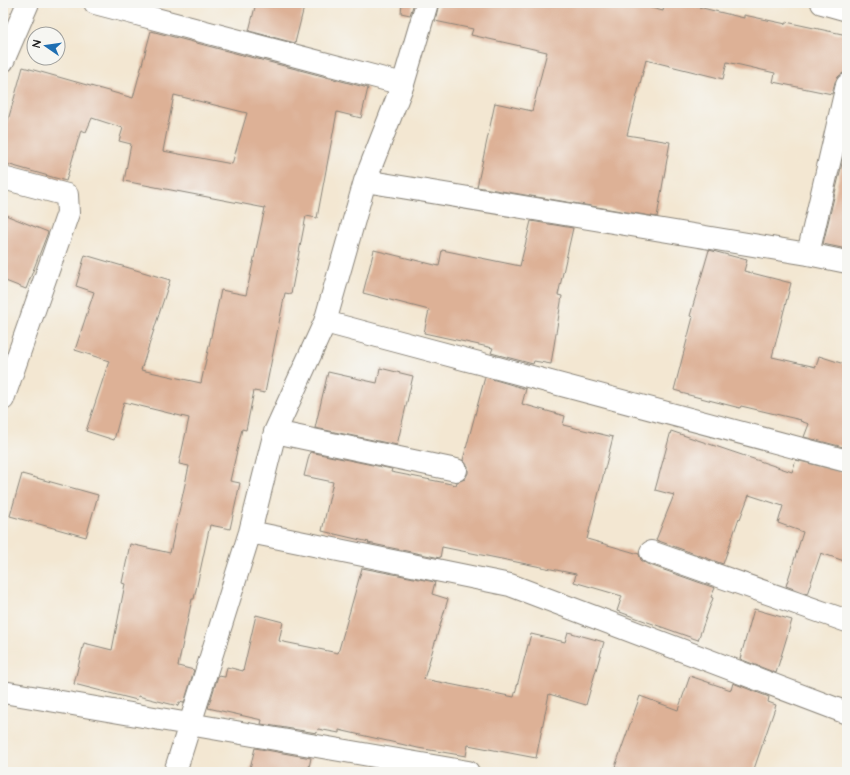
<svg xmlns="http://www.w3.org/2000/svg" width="850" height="775" font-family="'Architects Daughter',sans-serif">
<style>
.building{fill:#ddb196;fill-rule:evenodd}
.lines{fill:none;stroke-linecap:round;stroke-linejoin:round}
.street-casing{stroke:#888277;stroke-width:24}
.street{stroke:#fff;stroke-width:22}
</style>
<rect width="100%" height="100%" fill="#f6f6f2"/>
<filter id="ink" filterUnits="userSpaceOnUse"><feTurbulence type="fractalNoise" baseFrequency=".025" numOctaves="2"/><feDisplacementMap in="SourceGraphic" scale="8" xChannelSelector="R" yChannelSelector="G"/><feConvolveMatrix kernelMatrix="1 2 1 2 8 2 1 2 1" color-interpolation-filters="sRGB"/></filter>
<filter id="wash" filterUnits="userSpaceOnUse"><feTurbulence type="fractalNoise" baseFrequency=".012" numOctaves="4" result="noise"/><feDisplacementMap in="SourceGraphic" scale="16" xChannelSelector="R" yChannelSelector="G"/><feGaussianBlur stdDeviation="0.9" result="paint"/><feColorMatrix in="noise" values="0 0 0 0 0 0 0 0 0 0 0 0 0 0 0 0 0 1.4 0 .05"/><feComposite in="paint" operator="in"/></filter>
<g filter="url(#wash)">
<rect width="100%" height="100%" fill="#f3e7d2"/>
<g id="blocks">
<path class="building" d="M 256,3 L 305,3 L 295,43 L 249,31 Z
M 402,3 L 414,3 L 410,15 L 401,13 Z
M 439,3 L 632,3 L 663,11 L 665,3 L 695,3 L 694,6 L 744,18 L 744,15 L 786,24 L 786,22 L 847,35 L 847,73 L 843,73 L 838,77 L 835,82 L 832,94 L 773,82 L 775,73 L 727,62 L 723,79 L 646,60 L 627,135 L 670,142 L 657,217 L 477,187 L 495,103 L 532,111 L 547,52 L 471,35 L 473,29 L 435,21 Z
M 151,31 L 368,88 L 361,118 L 337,112 L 317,218 L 306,216 L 291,294 L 285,293 L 265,393 L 254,391 L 246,430 L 242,429 L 230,481 L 240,483 L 230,529 L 210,525 L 194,599 L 192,599 L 178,666 L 194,670 L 184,703 L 179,702 L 178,706 L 138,696 L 137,700 L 74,684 L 84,643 L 112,650 L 125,584 L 122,583 L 130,544 L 170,553 L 189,466 L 179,464 L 189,418 L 124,402 L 114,440 L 86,431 L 109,361 L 75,350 L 94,292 L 76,286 L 85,255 L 170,280 L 141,370 L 201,383 L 221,290 L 246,295 L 265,208 L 124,181 L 131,144 L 119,141 L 123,128 L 92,118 L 86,132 L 81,130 L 66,181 L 3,163 L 3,138 L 23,67 L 133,98 ZM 174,95 L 247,113 L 232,164 L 163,151 Z
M 844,155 L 847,156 L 847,249 L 823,244 Z
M 3,214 L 48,232 L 26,289 L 3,280 Z
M 531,221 L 573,228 L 558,295 L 562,296 L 551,364 L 534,361 L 533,364 L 491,353 L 493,348 L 424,333 L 429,310 L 363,293 L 374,250 L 439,266 L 442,250 L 520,266 Z
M 709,250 L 747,260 L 744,271 L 791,283 L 772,357 L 816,367 L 819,356 L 847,365 L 847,448 L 804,437 L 809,424 L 800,421 L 801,420 L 741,406 L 740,408 L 681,393 L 681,392 L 674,390 L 693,317 L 690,316 Z
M 380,368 L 413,376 L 397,445 L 315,428 L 328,372 L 377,383 Z
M 485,377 L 526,389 L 522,404 L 565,416 L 563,425 L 613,437 L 587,539 L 639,554 L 641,560 L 647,564 L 715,588 L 711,597 L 713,598 L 698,640 L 617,611 L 622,596 L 574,582 L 576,574 L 442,547 L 440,558 L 368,543 L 369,542 L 322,531 L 333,482 L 304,476 L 310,452 L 392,469 L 391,472 L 456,485 L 457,482 L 465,479 L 468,473 L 468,466 L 463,460 Z
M 671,431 L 792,472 L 796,460 L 847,473 L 847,562 L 821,553 L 807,594 L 786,586 L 803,532 L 778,523 L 783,506 L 749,495 L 740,519 L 739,518 L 723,564 L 656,540 L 674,495 L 655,490 Z
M 22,474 L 98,495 L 86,537 L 10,516 Z
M 362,568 L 435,582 L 432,594 L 448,599 L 424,679 L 514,697 L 531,634 L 565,642 L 568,632 L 604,642 L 586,705 L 549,694 L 536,758 L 468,745 L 466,756 L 418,748 L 339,730 L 339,733 L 318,729 L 317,733 L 261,724 L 262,720 L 208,708 L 218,676 L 225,677 L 227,667 L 243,671 L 256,615 L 283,622 L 279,641 L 338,653 Z
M 754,609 L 792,620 L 776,673 L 740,659 Z
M 690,676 L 731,690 L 733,683 L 769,697 L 768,702 L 776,705 L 753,772 L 630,772 L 615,767 L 640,696 L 678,710 Z
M 255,748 L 311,758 L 308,772 L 249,772 Z"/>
</g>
</g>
<g filter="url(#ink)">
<use href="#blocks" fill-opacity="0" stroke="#888277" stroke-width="1"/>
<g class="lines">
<g class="street-casing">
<path id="street" d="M 95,3 L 403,84
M 822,3 L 847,10
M 3,61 L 28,3
M 3,178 L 67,195 L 68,213 L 3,399
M 365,181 L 808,254 L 847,262
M 808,254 L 847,85
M 325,322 L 847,461
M 275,432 L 456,470
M 250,532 L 510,585 L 847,713
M 651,552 L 847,621
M 3,692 L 468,772
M 175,772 L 250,532 L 275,432 L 325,322 L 365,181 L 403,84 L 427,3"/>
</g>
<use href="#street" class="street"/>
</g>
</g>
<rect width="850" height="775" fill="none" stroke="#f6f6f2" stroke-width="16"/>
<g transform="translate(46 46) rotate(283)"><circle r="19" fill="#f6f6f2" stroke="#9f9f9c"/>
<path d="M0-3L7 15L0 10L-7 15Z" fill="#1f6fb2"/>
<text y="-6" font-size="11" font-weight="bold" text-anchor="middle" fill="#1c1c1c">N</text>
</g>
</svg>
